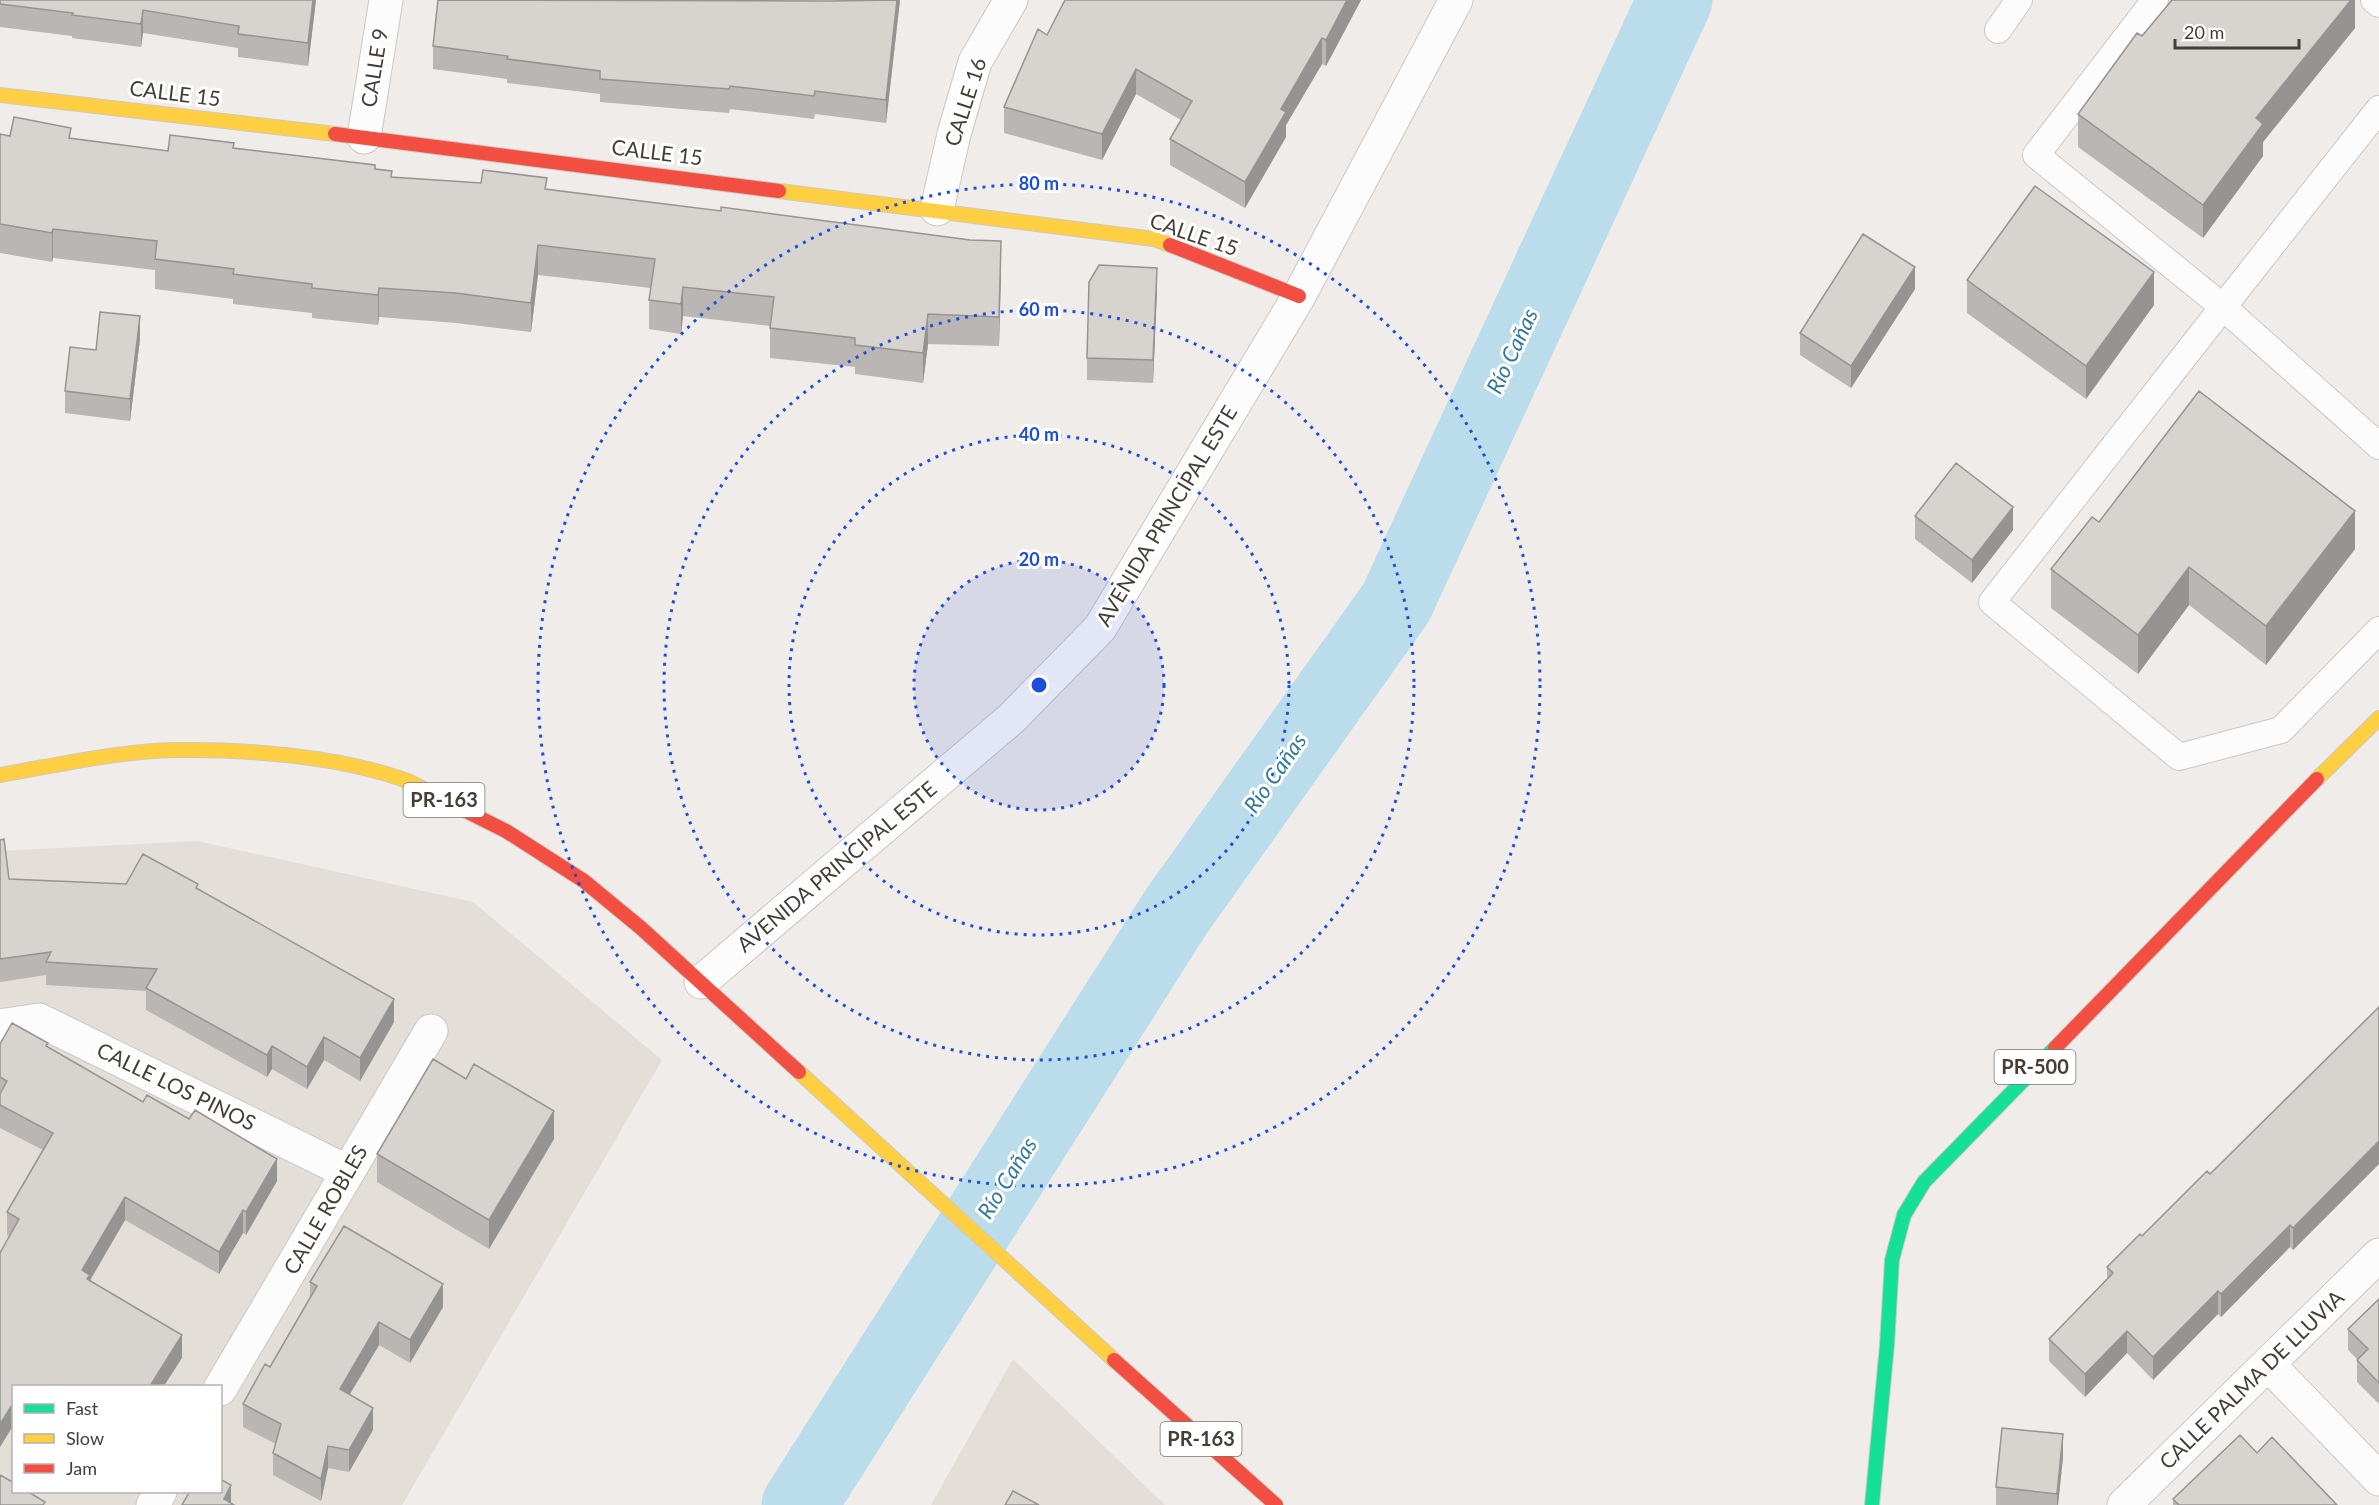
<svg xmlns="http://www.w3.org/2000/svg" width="2379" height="1505" font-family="Lato,sans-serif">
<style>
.residential{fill:#e3ded7;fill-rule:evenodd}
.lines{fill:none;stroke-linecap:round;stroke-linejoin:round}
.river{stroke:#bbddeb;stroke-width:75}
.lane-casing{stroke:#ccc8c5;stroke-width:28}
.street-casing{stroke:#ccc8c5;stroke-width:35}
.fast-casing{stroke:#cec9c0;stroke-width:16}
.slow-casing{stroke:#cec9c0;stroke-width:16}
.jam-casing{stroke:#cec9c0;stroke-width:16}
.lane{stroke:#fdfcfc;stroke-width:26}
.street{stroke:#fdfcfc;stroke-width:33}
.fast{stroke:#16e098;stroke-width:14}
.slow{stroke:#ffcf43;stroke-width:14}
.jam{stroke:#f24e42;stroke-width:14}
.wall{fill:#b9b6b3}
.shaded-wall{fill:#969492}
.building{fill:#d7d4d0;stroke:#969492;stroke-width:1.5}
.ring{fill:none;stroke:#1d4ed8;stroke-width:3;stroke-dasharray:3 6}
.labels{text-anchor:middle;stroke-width:6;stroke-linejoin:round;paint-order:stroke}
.shield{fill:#fff;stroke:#7d7772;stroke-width:1.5}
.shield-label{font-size:20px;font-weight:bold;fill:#453d36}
.street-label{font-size:21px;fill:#453d36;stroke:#fff}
.water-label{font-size:22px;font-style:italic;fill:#31799c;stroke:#fff}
.centre{fill:#1d4ed8;stroke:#fff;stroke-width:3}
.ring-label{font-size:18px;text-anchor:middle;font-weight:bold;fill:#1d4ed8;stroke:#fff;stroke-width:6;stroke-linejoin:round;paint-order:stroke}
</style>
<rect width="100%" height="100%" fill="#efece9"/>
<path class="residential" d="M 197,841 L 473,902 L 662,1060 L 402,1505 L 0,1505 L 0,851 ZM 14,1386 L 220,1386 L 220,1492 L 14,1492 Z
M 1013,1359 L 1165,1505 L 931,1505 Z"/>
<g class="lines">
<path class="river" d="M 799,1505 L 1176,912 L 1396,603 L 1675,0"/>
<g class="lane-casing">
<path id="lane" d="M 2155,0 L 2036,155 L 2223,307 L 1992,602 L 2179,757 L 2281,730 L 2379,630
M 2374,0 L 2379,4
M 1998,30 L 2019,0
M 2379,109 L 2223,307 L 2379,446"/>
</g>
<g class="street-casing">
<path id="street" d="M 364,137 L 386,0
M 937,209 L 954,134 L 975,62 L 1011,0
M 701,982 L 1012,718 L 1100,628 L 1299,296 L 1456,0
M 0,1026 L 39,1020 L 348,1172
M 2269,1365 L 2379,1479
M 220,1389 L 431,1031
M 153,1505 L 160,1492
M 2124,1505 L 2379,1255"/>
</g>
<g class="fast-casing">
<path id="fast" d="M 1872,1505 L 1887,1345 L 1892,1260 L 1904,1215 L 1924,1182 L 2055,1048"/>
</g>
<g class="slow-casing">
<path id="slow" d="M 0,95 L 335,134
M 779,191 L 1154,239 L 1170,245
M 0,775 C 58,765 118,751 177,750 C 245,749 334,756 399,778 C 413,782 427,791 440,798
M 2317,779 L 2379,718
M 799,1072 L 1114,1360"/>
</g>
<g class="jam-casing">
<path id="jam" d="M 335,134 L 779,191
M 1170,245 L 1299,296
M 440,798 L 506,831 L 584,881 L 641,928 L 799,1072
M 2055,1048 L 2317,779
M 1114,1360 L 1276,1505"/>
</g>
<use href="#lane" class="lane"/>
<use href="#street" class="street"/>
<use href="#fast" class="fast"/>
<use href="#slow" class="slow"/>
<use href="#jam" class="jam"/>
</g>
<path class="wall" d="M 0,0 L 316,0 L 308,66 L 238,57 L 238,48 L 143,33 L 141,47 L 72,38 L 72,36 L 0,27 Z
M 900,0 L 886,123 L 815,114 L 814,119 L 730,109 L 729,113 L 600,102 L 600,94 L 507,83 L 507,79 L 433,69 L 433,46 L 830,1 Z
M 1361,0 L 1326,66 L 1322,64 L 1286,125 L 1286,137 L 1245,208 L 1170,165 L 1170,139 L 1181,120 L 1136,94 L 1102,160 L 1004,133 L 1004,107 L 1047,35 Z
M 2355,0 L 2355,28 L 2263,142 L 2263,156 L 2203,238 L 2078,147 L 2078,114 Z
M 0,134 L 10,136 L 71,138 L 168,151 L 234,148 L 375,169 L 392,177 L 547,189 L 1001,271 L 999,346 L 928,344 L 923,383 L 855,374 L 855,367 L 770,358 L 770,326 L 683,316 L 681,334 L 649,329 L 649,300 L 651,288 L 538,275 L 531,332 L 456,323 L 379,317 L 378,325 L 312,318 L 312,313 L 233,304 L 233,299 L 155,289 L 155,270 L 53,258 L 52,262 L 0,253 Z
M 1967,280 L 2154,305 L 2086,399 L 1967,313 Z
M 1915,289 L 1851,388 L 1800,355 L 1800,333 Z
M 1157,291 L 1153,383 L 1087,380 L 1087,358 Z
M 140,339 L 130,421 L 65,413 L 65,391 L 96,350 Z
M 1915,516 L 2013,530 L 1972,583 L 1915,539 Z
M 2099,522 L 2355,549 L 2266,665 L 2189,605 L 2138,674 L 2051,608 L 2051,569 Z
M 0,840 L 9,879 L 198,889 L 394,1022 L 360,1081 L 324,1060 L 307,1089 L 272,1069 L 267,1077 L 146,1010 L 146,991 L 46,985 L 46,975 L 0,982 Z
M 2379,1007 L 2379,1164 L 2293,1250 L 2290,1247 L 2221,1317 L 2218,1314 L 2153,1380 L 2127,1353 L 2085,1397 L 2049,1361 L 2049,1339 L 2107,1279 L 2107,1267 L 2142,1236 L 2210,1174 Z
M 0,1044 L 48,1047 L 277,1181 L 246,1235 L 243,1233 L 219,1274 L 125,1220 L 90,1281 L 182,1358 L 14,1386 L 14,1424 L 0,1447 L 9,1236 L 7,1235 L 7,1212 L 43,1150 L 0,1128 Z
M 466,1079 L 554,1139 L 489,1249 L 377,1182 L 377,1154 Z
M 310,1282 L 443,1307 L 410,1363 L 379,1345 L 350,1394 L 373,1430 L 349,1472 L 328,1468 L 321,1501 L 273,1475 L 273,1453 L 276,1444 L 243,1427 L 243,1404 L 270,1367 L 310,1297 Z
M 2379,1299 L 2379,1404 L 2357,1382 L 2357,1359 L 2348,1350 L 2348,1329 Z
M 2063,1457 L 2058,1505 L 1996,1505 L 1996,1487 Z
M 2173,1499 L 2337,1505 L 2173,1505 Z"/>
<path class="shaded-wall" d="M 313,0 L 316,0 L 308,66 L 308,43 Z
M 897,0 L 900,0 L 886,123 L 886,100 Z
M 1347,0 L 1361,0 L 1326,66 L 1326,40 Z
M 2351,0 L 2355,0 L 2355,28 L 2263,142 L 2263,156 L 2203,238 L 2203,205 L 2256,118 Z
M 143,10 L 143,33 L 141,47 L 141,24 Z
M 1322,38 L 1322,64 L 1286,125 L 1286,137 L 1245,208 L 1245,182 L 1281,109 Z
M 1136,69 L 1136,94 L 1102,160 L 1102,134 Z
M 53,229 L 53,258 L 52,262 L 52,233 Z
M 1001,241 L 1001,271 L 999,346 L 999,317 Z
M 538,245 L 538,275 L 531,332 L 531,303 Z
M 1915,267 L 1915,289 L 1851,388 L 1851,366 Z
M 1157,268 L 1157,291 L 1153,383 L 1153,360 Z
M 2154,272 L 2154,305 L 2086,399 L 2086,366 Z
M 683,287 L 683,316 L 681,334 L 681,304 Z
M 379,288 L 379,317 L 378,325 L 378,295 Z
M 928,314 L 928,344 L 923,383 L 923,353 Z
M 140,316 L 140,339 L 130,421 L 130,399 Z
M 2013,507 L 2013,530 L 1972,583 L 1972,560 Z
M 2355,511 L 2355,549 L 2266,665 L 2266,626 Z
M 2189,567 L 2189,605 L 2138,674 L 2138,635 Z
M 394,999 L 394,1022 L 360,1081 L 360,1058 Z
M 324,1037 L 324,1060 L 307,1089 L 307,1067 Z
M 272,1046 L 272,1069 L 267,1077 L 267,1055 Z
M 554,1111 L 554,1139 L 489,1249 L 489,1220 Z
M 2379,1141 L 2379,1164 L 2293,1250 L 2293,1228 Z
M 277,1159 L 277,1181 L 246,1235 L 246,1212 Z
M 125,1197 L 125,1220 L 90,1280 L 90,1297 L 82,1270 Z
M 243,1210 L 243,1233 L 219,1274 L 219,1252 Z
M 2290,1225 L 2290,1247 L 2221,1317 L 2221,1294 Z
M 443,1284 L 443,1307 L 410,1363 L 410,1340 Z
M 2218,1291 L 2218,1314 L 2153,1380 L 2153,1357 Z
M 379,1322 L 379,1345 L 340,1411 L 340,1389 Z
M 2127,1331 L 2127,1353 L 2085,1397 L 2085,1374 Z
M 182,1335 L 182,1358 L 164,1386 L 150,1386 Z
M 14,1402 L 14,1424 L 0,1447 L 0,1424 Z
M 373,1408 L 373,1430 L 349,1472 L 349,1450 Z
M 2063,1434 L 2063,1457 L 2058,1505 L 2057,1505 L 2057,1494 Z
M 328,1446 L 328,1468 L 321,1501 L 321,1479 Z
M 231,1485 L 231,1505 L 224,1499 Z"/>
<path class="building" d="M 0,0 L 313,0 L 308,43 L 238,34 L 239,26 L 143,10 L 141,24 L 72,15 L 73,13 L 0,4 Z
M 438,0 L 830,1 L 897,0 L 886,100 L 815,91 L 814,96 L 730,86 L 729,89 L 600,79 L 600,71 L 507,59 L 508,56 L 433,46 Z
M 1065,0 L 1347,0 L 1326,40 L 1322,38 L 1281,109 L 1286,112 L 1245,182 L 1170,139 L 1192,101 L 1136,69 L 1102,134 L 1004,107 L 1038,29 L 1047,35 Z
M 2172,0 L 2351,0 L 2256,118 L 2263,124 L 2203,205 L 2078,114 L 2137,33 L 2142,36 Z
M 14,117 L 71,128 L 69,138 L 168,151 L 170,135 L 234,143 L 233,148 L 375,165 L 375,169 L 392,171 L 391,177 L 481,183 L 483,170 L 547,178 L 545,189 L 721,211 L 721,207 L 970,240 L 1001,241 L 999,317 L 928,314 L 923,353 L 855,345 L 855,338 L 770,328 L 774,297 L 683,287 L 681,304 L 649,300 L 655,259 L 538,245 L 531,303 L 456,293 L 379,288 L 378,295 L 312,288 L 312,284 L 233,274 L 234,269 L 155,259 L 157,241 L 53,229 L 52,233 L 0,224 L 0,134 L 10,136 Z
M 2035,186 L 2154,272 L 2086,366 L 1967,280 Z
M 1863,234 L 1915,267 L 1851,366 L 1800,333 Z
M 1099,265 L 1157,268 L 1153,360 L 1087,358 L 1089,282 Z
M 100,312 L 140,316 L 130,399 L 65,391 L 70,347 L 96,350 Z
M 2199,391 L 2355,511 L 2266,626 L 2189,567 L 2138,635 L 2051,569 L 2092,517 L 2099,522 Z
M 1956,463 L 2013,507 L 1972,560 L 1915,516 Z
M 4,839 L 9,879 L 126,884 L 143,854 L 198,884 L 196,888 L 394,999 L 360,1058 L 324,1037 L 307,1067 L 272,1046 L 267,1055 L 146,988 L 157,969 L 46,962 L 51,952 L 0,959 L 0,840 Z
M 2379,1007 L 2379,1141 L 2293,1228 L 2290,1225 L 2221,1294 L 2218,1291 L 2153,1357 L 2127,1331 L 2085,1374 L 2049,1339 L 2113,1273 L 2107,1267 L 2140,1234 L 2142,1236 L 2207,1171 L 2210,1174 Z
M 12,1023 L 48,1043 L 46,1046 L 143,1102 L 147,1095 L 189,1119 L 195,1110 L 277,1159 L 246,1212 L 243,1210 L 219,1252 L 125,1197 L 82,1270 L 90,1275 L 87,1279 L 182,1335 L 150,1386 L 14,1386 L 14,1402 L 0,1424 L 0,1253 L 19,1219 L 7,1212 L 53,1133 L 0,1105 L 0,1094 L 7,1081 L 0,1077 L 0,1044 Z
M 433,1059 L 466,1079 L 474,1064 L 554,1111 L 489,1220 L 377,1154 Z
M 344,1226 L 443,1284 L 410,1340 L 379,1322 L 340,1389 L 373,1408 L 349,1450 L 328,1446 L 321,1479 L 273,1453 L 281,1424 L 243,1404 L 265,1364 L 270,1367 L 317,1286 L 310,1282 Z
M 2379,1299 L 2379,1383 L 2357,1360 L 2368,1349 L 2348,1329 Z
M 2002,1428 L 2063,1434 L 2057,1494 L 1996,1487 Z
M 2240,1435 L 2257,1453 L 2272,1437 L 2337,1505 L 2179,1505 L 2173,1499 Z
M 0,1475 L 14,1483 L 14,1491 L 27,1491 L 45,1502 L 43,1505 L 0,1505 Z
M 220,1479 L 231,1485 L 224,1499 L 234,1505 L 182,1505 L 190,1491 L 220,1491 Z
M 1013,1491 L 1039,1505 L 1005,1505 Z"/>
<circle cx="1039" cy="685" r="125" fill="#1d4ed8" fill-opacity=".12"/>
<g class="ring">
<circle cx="1039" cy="685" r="125"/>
<circle cx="1039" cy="685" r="250"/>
<circle cx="1039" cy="685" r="375"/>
<circle cx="1039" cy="685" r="501"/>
</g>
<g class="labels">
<g class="shield">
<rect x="403.5" y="783" width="81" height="34" rx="4.5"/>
<rect x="1994.5" y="1050" width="81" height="34" rx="4.5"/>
<rect x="1160.5" y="1422" width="81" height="34" rx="4.5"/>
</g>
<g class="shield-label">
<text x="444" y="807">PR-163</text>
<text x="2035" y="1074">PR-500</text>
<text x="1201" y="1446">PR-163</text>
</g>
<g class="street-label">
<text transform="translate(375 68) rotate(-81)" y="7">CALLE 9</text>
<text transform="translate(175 94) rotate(7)" y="7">CALLE 15</text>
<text transform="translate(966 102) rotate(-72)" y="7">CALLE 16</text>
<text transform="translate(657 153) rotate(7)" y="7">CALLE 15</text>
<text transform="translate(1194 235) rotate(19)" y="7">CALLE 15</text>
<text transform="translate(1167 516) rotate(-59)" y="7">AVENIDA PRINCIPAL ESTE</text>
<text transform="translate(837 867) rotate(-40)" y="7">AVENIDA PRINCIPAL ESTE</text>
<text transform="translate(176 1087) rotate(26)" y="7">CALLE LOS PINOS</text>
<text transform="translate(326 1210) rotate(-60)" y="7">CALLE ROBLES</text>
<text transform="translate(2252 1380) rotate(-44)" y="7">CALLE PALMA DE LLUVIA</text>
</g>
<g class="water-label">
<text transform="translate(1512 351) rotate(-65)" y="8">Río Cañas</text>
<text transform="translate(1275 773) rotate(-55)" y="8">Río Cañas</text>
<text transform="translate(1007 1178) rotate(-58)" y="8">Río Cañas</text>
</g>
</g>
<circle cx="1039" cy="685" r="9" class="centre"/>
<g class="ring-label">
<text x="1039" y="190">80 m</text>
<text x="1039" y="316">60 m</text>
<text x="1039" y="441">40 m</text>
<text x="1039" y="566">20 m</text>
</g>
<rect x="12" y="1385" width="210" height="108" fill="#ffffff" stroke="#b5b1af" stroke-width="1.5"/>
<rect x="24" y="1404" width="30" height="9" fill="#16e098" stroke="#b5b1af" stroke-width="1.5"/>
<text x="66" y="1415" font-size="18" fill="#453d36">Fast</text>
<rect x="24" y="1434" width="30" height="9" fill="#ffcf43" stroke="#b5b1af" stroke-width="1.5"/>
<text x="66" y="1445" font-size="18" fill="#453d36">Slow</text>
<rect x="24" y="1464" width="30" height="9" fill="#f24e42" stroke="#b5b1af" stroke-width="1.5"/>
<text x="66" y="1475" font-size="18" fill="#453d36">Jam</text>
<path d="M2175 39v9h124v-9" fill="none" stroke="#453d36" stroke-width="3"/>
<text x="2184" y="39" font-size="18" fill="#453d36" stroke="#ffffff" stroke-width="4.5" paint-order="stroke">20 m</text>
</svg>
